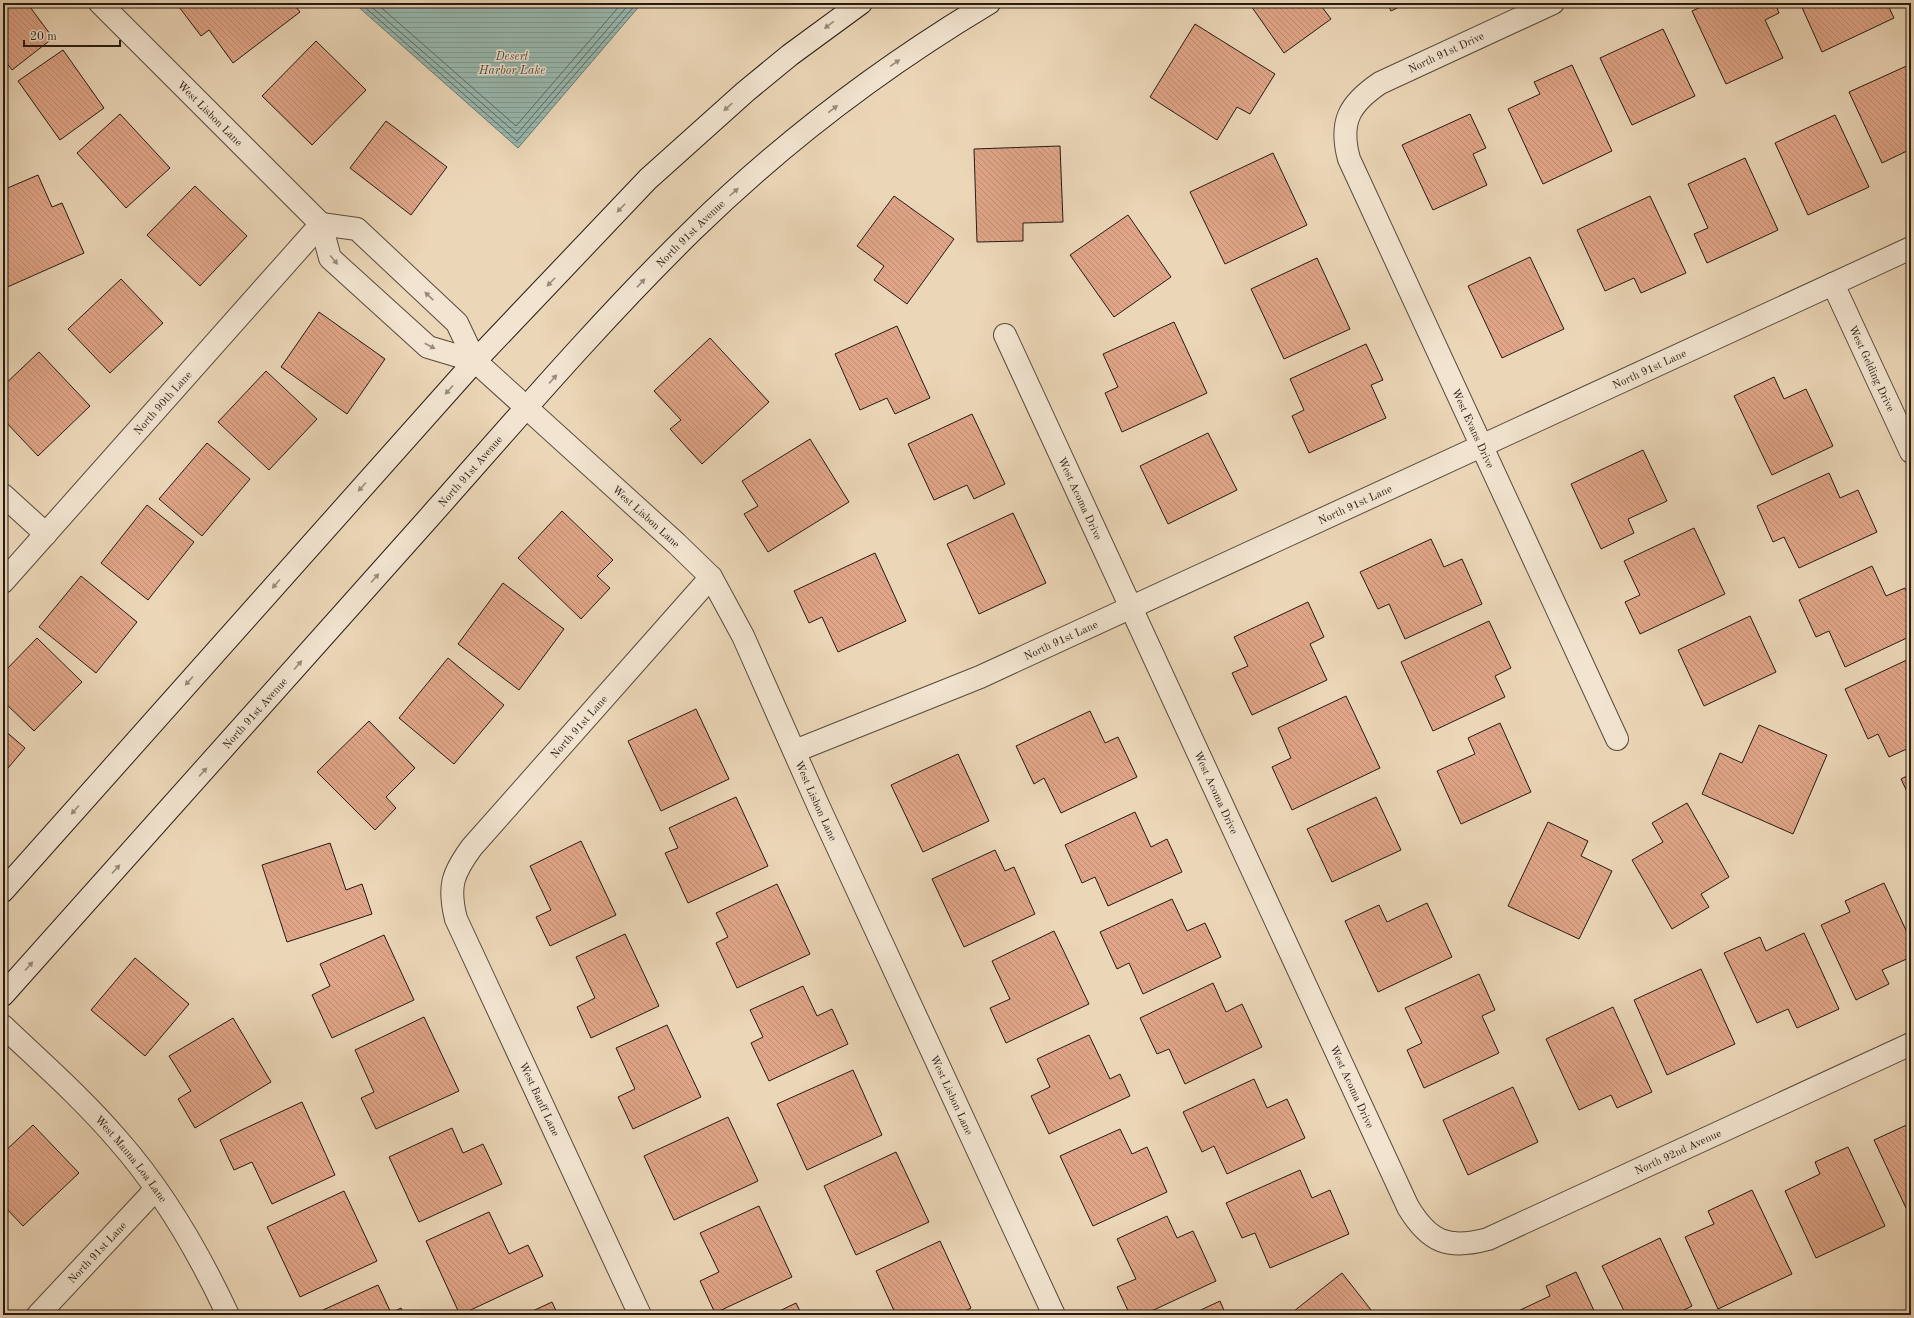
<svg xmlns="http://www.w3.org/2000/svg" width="1914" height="1318" font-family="'Old Standard TT',serif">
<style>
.water{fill:url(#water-rules);stroke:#6a7a72}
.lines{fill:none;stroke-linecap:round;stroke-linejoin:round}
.shore{stroke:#5f6a62;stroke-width:1}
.building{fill:url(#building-back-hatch);stroke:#261b14}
.street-casing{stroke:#574a3d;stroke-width:24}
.secondary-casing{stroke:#261b14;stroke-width:24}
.street{stroke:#f2e4d0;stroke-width:22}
.secondary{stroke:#f2e4d0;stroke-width:22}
.oneway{fill:#968a7b}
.labels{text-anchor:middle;stroke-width:3;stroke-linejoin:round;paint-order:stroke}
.street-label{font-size:11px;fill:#261b14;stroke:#f2e4d0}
.water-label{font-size:12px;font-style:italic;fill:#484a43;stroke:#f2e4d0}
</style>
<defs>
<pattern id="water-rules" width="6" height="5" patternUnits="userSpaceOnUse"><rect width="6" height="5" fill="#98b9b0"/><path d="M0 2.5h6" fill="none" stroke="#839e96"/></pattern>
<pattern id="building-back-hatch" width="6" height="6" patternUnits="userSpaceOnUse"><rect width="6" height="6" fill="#e0a588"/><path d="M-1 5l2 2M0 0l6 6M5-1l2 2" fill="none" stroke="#c08d74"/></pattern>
</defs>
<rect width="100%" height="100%" fill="#ebd6b7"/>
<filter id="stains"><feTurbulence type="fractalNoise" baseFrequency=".005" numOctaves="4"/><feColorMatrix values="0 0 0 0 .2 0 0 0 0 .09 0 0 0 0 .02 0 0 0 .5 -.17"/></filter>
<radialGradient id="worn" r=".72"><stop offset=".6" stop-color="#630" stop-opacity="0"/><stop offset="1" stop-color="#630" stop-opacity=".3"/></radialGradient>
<path class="water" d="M 354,3 L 642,3 L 518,148 Z"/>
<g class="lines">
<path class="shore" d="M 360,3 L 517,141 L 637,3
M 367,3 L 517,134 L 630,3
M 376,3 L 516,126 L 622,3"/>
</g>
<path class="building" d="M 3,3 L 27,3 L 53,38 L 12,70 L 3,58 Z
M 176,3 L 293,3 L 300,12 L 233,63 L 209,30 L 201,36 Z
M 1249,3 L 1319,3 L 1331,19 L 1284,53 Z
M 1387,3 L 1407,3 L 1391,11 Z
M 1710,3 L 1775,3 L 1779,13 L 1765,20 L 1783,58 L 1726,84 L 1692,11 Z
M 1800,3 L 1887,3 L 1894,18 L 1822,52 Z
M 1195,24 L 1275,74 L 1250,114 L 1237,107 L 1217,140 L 1150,97 Z
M 1663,29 L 1695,96 L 1632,125 L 1600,58 Z
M 316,41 L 366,90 L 312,145 L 262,96 Z
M 63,50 L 104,108 L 60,140 L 18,81 Z
M 1911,64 L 1911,149 L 1882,163 L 1849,92 Z
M 1572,65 L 1612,151 L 1543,184 L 1508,109 L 1540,94 L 1534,82 Z
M 120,114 L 170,168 L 126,208 L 77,153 Z
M 1470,114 L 1486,148 L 1473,154 L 1487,185 L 1433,210 L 1402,145 Z
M 1835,115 L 1869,187 L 1808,215 L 1775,143 Z
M 386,121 L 447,167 L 411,215 L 350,168 Z
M 1060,146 L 1063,222 L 1023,223 L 1023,241 L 977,242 L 974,149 Z
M 1273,153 L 1307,225 L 1225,264 L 1190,192 Z
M 1745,158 L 1778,230 L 1707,263 L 1694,234 L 1708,228 L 1688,184 Z
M 38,175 L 52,207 L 62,203 L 84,253 L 3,289 L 3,190 Z
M 195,186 L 247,236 L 200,286 L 147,235 Z
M 894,196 L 954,239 L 907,304 L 874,280 L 884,266 L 857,246 Z
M 1650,196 L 1686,273 L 1641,293 L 1634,278 L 1605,291 L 1577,230 Z
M 1128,215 L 1171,277 L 1114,317 L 1070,255 Z
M 1530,257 L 1564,329 L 1502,358 L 1468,286 Z
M 1317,258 L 1350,329 L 1284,359 L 1251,289 Z
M 121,279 L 163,323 L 110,373 L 68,329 Z
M 319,312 L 385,359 L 347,414 L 281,367 Z
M 1174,322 L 1207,393 L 1122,432 L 1105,393 L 1118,387 L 1103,354 Z
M 897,326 L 930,398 L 895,414 L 887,398 L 860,410 L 835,354 Z
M 710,338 L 769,402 L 702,464 L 670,429 L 681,420 L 654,391 Z
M 1366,344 L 1383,380 L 1371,385 L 1386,418 L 1309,453 L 1292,416 L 1304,410 L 1290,379 Z
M 39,352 L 90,406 L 38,456 L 3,419 L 3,386 Z
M 266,371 L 317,419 L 269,470 L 218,422 Z
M 1774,377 L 1784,399 L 1806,389 L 1833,446 L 1772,475 L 1734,396 Z
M 972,414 L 1005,484 L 974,499 L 967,485 L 934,500 L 908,444 Z
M 1208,433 L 1237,490 L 1168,524 L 1140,466 Z
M 810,439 L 849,502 L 768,552 L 744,514 L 758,506 L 742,481 Z
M 207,443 L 250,479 L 202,536 L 159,499 Z
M 1643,450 L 1667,501 L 1628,519 L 1634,533 L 1601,549 L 1571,484 Z
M 1829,473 L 1840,498 L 1858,490 L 1877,532 L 1799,568 L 1784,537 L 1773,542 L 1757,506 Z
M 147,505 L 194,542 L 148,600 L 101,563 Z
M 562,511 L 613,560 L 597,576 L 610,588 L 581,619 L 518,558 Z
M 1013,513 L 1046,583 L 979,614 L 947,544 Z
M 1694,528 L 1725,594 L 1640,634 L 1625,602 L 1640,595 L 1624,561 Z
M 1431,539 L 1444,567 L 1462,559 L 1482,604 L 1405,639 L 1389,604 L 1378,609 L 1360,572 Z
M 875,553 L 906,621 L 838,652 L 822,617 L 809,623 L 794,591 Z
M 1872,566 L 1886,596 L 1905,588 L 1911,602 L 1911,636 L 1845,667 L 1829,631 L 1816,637 L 1799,600 Z
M 81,576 L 137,622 L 96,673 L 39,627 Z
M 503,583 L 564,629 L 519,690 L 458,644 Z
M 1308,602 L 1324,637 L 1310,644 L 1327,680 L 1252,715 L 1232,673 L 1248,666 L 1234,637 Z
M 1750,616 L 1776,672 L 1704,706 L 1678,650 Z
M 1489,621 L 1511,668 L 1495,676 L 1505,697 L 1433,731 L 1401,662 Z
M 37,638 L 82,682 L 34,731 L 3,701 L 3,673 Z
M 448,658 L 504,705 L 454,764 L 399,718 Z
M 1911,658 L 1911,747 L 1889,757 L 1878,734 L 1868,739 L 1845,689 Z
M 1346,696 L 1380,768 L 1292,810 L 1272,767 L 1291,758 L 1278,728 Z
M 696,709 L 729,779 L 661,811 L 628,741 Z
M 1090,711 L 1105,743 L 1118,737 L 1137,777 L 1061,813 L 1044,778 L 1034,784 L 1016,746 Z
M 369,721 L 415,768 L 386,797 L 396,808 L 375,830 L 317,772 Z
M 1500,723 L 1531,792 L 1461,824 L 1437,771 L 1475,754 L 1468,738 Z
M 1759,725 L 1827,755 L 1793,834 L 1702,794 L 1720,753 L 1742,763 Z
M 3,729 L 25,748 L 3,774 Z
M 958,754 L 989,821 L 923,852 L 891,785 Z
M 1911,774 L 1911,800 L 1901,779 Z
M 736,797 L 768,866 L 688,903 L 665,853 L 678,848 L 669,828 Z
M 1376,797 L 1401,850 L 1332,882 L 1307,829 Z
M 1687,803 L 1729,877 L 1701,894 L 1709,907 L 1672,929 L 1632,860 L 1663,842 L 1652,823 Z
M 1135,812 L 1151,847 L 1167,839 L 1182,872 L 1108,906 L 1095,877 L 1082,883 L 1065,845 Z
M 1548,822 L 1588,841 L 1581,856 L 1612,871 L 1579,939 L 1508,906 Z
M 581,841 L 616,915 L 550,946 L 536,917 L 551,910 L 530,866 Z
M 330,843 L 346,890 L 362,884 L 372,914 L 287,942 L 262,865 Z
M 995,850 L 1005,871 L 1014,867 L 1035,914 L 964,947 L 932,879 Z
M 1884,883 L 1911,941 L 1911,957 L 1882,970 L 1889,984 L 1856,1000 L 1821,925 L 1850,912 L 1845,901 Z
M 777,884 L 810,954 L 737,988 L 716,943 L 728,937 L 716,913 Z
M 1172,899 L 1187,931 L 1205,923 L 1221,957 L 1143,994 L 1129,963 L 1117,969 L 1100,932 Z
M 1427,903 L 1452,957 L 1378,992 L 1345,921 L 1379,905 L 1387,922 Z
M 1054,931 L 1089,1004 L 1006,1043 L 990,1008 L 1010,999 L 992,961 Z
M 1804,933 L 1839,1009 L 1797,1028 L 1788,1009 L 1757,1023 L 1724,953 L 1760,937 L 1766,951 Z
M 625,934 L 659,1006 L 591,1038 L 577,1007 L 595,998 L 576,957 Z
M 384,935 L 414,1000 L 332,1038 L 312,995 L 330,986 L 320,964 Z
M 135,958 L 189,1004 L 145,1056 L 91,1010 Z
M 1701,969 L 1735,1044 L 1667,1075 L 1634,1000 Z
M 1479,974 L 1495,1010 L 1482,1016 L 1499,1053 L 1424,1088 L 1407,1050 L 1422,1043 L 1405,1008 Z
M 1213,983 L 1226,1012 L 1242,1004 L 1262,1047 L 1185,1084 L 1169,1049 L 1157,1054 L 1140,1018 Z
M 803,986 L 817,1016 L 832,1009 L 848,1044 L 769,1081 L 751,1043 L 763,1037 L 750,1010 Z
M 1613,1007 L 1652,1092 L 1617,1108 L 1611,1095 L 1579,1110 L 1546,1039 Z
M 424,1017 L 459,1091 L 376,1129 L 361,1098 L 374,1092 L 355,1050 Z
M 233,1018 L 271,1082 L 195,1128 L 178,1099 L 191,1091 L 169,1056 Z
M 667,1025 L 701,1097 L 633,1129 L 618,1097 L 635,1089 L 616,1048 Z
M 1089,1035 L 1110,1079 L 1120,1074 L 1130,1096 L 1049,1134 L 1031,1096 L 1050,1087 L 1037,1059 Z
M 853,1070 L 882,1135 L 807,1170 L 777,1104 Z
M 1254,1079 L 1267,1108 L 1287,1099 L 1305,1138 L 1227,1174 L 1214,1146 L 1202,1152 L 1183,1112 Z
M 1513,1087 L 1538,1142 L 1468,1175 L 1443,1120 Z
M 302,1102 L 335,1175 L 272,1204 L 252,1162 L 234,1170 L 220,1140 Z
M 728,1117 L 758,1181 L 674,1220 L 644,1156 Z
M 1911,1123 L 1911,1206 L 1906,1208 L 1874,1140 Z
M 33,1125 L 79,1173 L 23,1226 L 3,1205 L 3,1153 Z
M 452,1128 L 463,1153 L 483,1144 L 502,1184 L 419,1222 L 389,1157 Z
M 1120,1129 L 1132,1154 L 1147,1147 L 1167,1192 L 1093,1226 L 1060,1156 Z
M 1848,1147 L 1885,1226 L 1816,1258 L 1785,1191 L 1820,1174 L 1815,1162 Z
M 896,1152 L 929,1222 L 856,1255 L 824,1186 Z
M 1300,1170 L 1312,1198 L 1330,1190 L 1349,1234 L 1270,1268 L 1255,1233 L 1242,1238 L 1226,1203 Z
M 1752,1190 L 1792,1274 L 1718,1309 L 1685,1237 L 1714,1224 L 1708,1211 Z
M 344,1191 L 377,1261 L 300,1297 L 267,1227 Z
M 759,1206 L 792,1277 L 715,1313 L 700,1281 L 719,1272 L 700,1233 Z
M 489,1212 L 509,1254 L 528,1245 L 543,1276 L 460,1315 L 426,1241 Z
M 1167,1216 L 1177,1238 L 1193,1231 L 1216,1281 L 1143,1315 L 1130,1315 L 1117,1287 L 1136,1279 L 1117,1239 Z
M 1660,1238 L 1692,1306 L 1674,1315 L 1626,1315 L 1602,1266 Z
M 940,1241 L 971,1308 L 957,1315 L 896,1315 L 876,1271 Z
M 1576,1272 L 1596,1315 L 1517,1315 L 1516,1312 L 1550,1296 L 1546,1286 Z
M 1342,1273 L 1375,1315 L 1289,1315 Z
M 378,1285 L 391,1313 L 401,1308 L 404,1315 L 325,1315 L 323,1310 Z
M 1220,1301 L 1226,1315 L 1190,1315 Z
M 552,1302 L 558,1315 L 524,1315 Z
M 796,1303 L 802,1315 L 771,1315 Z"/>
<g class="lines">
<g class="street-casing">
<g id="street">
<path id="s1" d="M 100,3 L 321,224 L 330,258 L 428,347 L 475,361"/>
<path id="s2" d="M 1553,3 L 1380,83 C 1349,104 1339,122 1349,159 L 1617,739"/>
<path id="s3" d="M 321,224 L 357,229 L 457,323 L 475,361 L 677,544 L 711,577 L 743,636 L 818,805 L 1054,1315"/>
<path id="s4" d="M 1833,284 L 1911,452"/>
<path id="s5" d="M 1005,335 L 1408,1207 C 1429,1242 1448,1250 1488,1239 L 1911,1044"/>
<path d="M 3,495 L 46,534"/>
<path id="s6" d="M 3,582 L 321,224"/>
<path id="s7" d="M 795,751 L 980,677 L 1911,248"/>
<path id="s8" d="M 3,1026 C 42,1063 83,1099 118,1140 C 163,1191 199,1253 228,1315"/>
<path id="s9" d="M 38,1315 L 156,1189"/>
<path id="s10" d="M 640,1315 L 456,919 C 448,887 452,874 472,847 L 711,577"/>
</g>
</g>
<g class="secondary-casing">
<g id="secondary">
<path d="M 3,891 L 475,361 L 648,179 L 745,92 L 790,55 L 861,3"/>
<path id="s11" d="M 3,995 C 144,837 285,679 426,521 C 513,423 599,322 693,230 C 782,143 882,67 989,3"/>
</g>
</g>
<use href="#street" class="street"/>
<use href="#secondary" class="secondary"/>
</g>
<defs><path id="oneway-solid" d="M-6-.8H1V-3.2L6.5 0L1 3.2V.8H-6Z"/></defs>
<g class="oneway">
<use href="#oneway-solid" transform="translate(829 25) rotate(143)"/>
<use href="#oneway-solid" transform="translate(895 63) rotate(-35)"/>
<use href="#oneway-solid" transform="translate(728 107) rotate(138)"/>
<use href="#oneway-solid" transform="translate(833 109) rotate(-37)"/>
<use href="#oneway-solid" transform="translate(734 192) rotate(-42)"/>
<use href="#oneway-solid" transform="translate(621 208) rotate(134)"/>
<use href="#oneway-solid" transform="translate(334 260) rotate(50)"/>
<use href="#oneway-solid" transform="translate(551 282) rotate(134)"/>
<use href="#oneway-solid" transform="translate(641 283) rotate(-47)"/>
<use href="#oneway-solid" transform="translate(429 296) rotate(-137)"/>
<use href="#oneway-solid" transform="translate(430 346) rotate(28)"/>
<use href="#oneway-solid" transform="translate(553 379) rotate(-48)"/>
<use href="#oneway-solid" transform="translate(449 390) rotate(132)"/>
<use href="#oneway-solid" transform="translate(362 487) rotate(132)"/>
<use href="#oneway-solid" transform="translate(375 578) rotate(-48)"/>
<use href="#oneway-solid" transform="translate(276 584) rotate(131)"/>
<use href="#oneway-solid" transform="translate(298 665) rotate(-49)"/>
<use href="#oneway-solid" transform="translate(189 681) rotate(132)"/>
<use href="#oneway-solid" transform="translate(203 772) rotate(-48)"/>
<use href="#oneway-solid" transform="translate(75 810) rotate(132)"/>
<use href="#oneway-solid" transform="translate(116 869) rotate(-48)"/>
<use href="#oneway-solid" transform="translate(29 966) rotate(-48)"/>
</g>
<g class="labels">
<g class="street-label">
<text transform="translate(1446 52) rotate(-25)" y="4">North 91st Drive</text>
<text dy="4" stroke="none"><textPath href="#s1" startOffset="156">West Lisbon Lane</textPath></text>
<text dy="4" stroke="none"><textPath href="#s11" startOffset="1026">North 91st Avenue</textPath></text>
<text dy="4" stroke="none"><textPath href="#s4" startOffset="93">West Gelding Drive</textPath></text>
<text dy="4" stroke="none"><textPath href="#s7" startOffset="936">North 91st Lane</textPath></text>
<text dy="4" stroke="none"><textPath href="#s6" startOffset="240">North 90th Lane</textPath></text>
<text dy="4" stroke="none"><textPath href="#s2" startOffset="577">West Evans Drive</textPath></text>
<text dy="4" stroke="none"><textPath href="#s11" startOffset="702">North 91st Avenue</textPath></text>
<text dy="4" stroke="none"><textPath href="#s5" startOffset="180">West Acoma Drive</textPath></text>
<text dy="4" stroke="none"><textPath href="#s7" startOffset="612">North 91st Lane</textPath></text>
<text dy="4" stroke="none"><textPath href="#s3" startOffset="447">West Lisbon Lane</textPath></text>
<text dy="4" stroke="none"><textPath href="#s7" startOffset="288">North 91st Lane</textPath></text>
<text dy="4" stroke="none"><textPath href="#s11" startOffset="378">North 91st Avenue</textPath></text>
<text dy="4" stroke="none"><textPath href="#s10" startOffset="675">North 91st Lane</textPath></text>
<text dy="4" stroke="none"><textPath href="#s5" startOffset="504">West Acoma Drive</textPath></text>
<text dy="4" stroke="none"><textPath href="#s3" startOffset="783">West Lisbon Lane</textPath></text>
<text dy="4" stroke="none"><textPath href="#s5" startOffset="828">West Acoma Drive</textPath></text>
<text dy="4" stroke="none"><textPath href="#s3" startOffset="1107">West Lisbon Lane</textPath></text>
<text transform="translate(540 1099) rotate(65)" y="4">West Banff Lane</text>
<text dy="4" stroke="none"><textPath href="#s5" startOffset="1265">North 92nd Avenue</textPath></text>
<text dy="4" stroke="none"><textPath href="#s8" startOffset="185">West Mauna Loa Lane</textPath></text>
<text dy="4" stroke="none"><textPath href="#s9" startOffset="86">North 91st Lane</textPath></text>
</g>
<g class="water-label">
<text x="512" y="60">Desert<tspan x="512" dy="14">Harbor Lake</tspan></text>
</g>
</g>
<rect width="1914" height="1318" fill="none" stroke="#ebd6b7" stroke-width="16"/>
<rect x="4" y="4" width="1906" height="1310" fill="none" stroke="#261b14" stroke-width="2"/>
<rect x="8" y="8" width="1898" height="1302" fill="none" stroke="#261b14"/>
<path d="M24 40v6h96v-6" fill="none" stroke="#261b14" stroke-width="2"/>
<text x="30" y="40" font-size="12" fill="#261b14" stroke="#f2e4d0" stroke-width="3" paint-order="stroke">20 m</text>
<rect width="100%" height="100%" filter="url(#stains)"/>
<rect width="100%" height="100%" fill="url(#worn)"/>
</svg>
